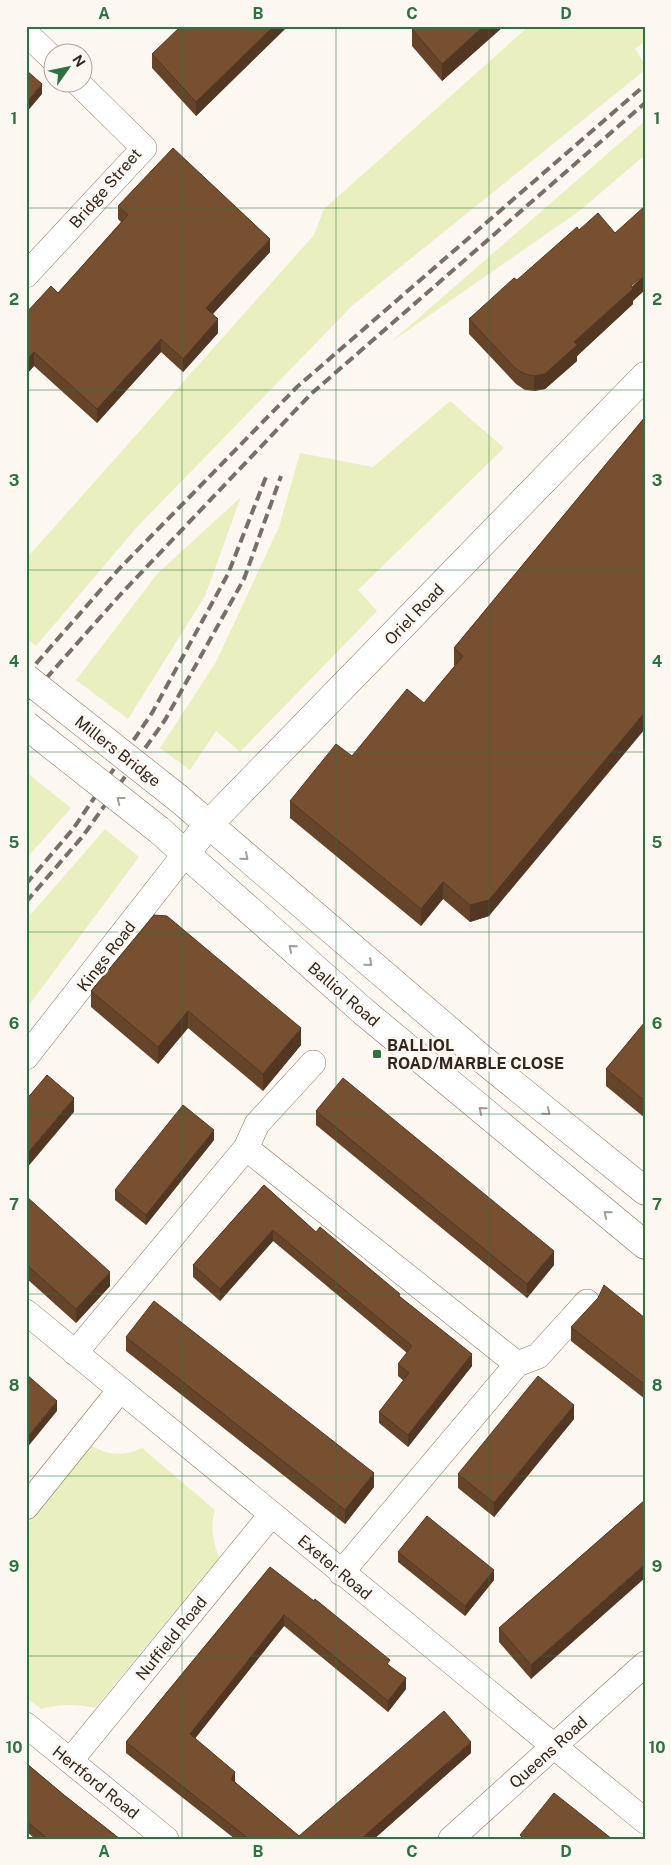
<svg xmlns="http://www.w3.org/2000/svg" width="671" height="1865" font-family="'Public Sans',sans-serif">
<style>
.green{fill:#e9efbf}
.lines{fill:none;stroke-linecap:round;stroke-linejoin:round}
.street-casing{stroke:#8f725d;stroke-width:26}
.secondary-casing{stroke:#8f725d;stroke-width:29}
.highway-casing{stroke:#8f725d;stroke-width:29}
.street{stroke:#fff;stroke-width:25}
.secondary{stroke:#fff;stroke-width:28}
.highway{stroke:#fff;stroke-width:28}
.rail{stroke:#796f68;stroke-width:4;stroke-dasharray:10 5;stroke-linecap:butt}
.highway-bridge-casing{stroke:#8f725d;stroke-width:29;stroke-linecap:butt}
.highway-bridge{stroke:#fff;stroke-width:28}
.wall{fill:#66442a}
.shaded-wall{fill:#533722}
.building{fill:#774f31;stroke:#533722}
.oneway{stroke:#a29d99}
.grid{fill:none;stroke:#2b7340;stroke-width:1;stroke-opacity:0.55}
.poi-dot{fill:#2b7340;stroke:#fdf7f2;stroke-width:2}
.labels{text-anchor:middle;stroke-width:5;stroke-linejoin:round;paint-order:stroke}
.street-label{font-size:16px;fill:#31251d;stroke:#fdf7f2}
.poi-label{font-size:16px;font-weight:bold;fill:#31251d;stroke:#fdf7f2;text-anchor:start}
.neatline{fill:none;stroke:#2b7340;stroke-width:2}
.grid-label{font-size:16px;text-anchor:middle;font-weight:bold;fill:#2b7340}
</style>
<rect width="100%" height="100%" fill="#fdf7f2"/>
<path class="green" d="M 529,26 L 645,26 L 645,41 L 635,49 L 645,65 L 645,70 L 353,305 L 137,527 L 36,646 L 26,638 L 26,559 L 314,235 L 324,209 Z
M 645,121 L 645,155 L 578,212 L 391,342 Z
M 450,401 L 504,448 L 358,590 L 377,611 L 240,752 L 216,731 L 190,770 L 160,748 L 216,662 L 279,527 L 300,453 L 373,467 Z
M 241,497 L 205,596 L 128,719 L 76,680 L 158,573 Z
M 26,772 L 71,808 L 26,859 Z
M 105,829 L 139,857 L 26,1009 L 26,920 Z
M 91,1446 C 109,1455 123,1457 142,1448 L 215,1510 C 210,1528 213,1540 219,1558 L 95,1708 C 76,1704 60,1704 41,1709 L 26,1697 L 26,1526 Z"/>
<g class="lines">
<g class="street-casing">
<path id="street" d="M 26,33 L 52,58
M 26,275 L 144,148 L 77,82
M 26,1057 L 185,854
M 246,1148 L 257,1124 L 313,1063
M 26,1312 L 645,1821
M 75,1353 L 246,1148 L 517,1364 L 341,1573
M 517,1364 L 538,1356 L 587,1302
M 26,1507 L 120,1390
M 26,1725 L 166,1839
M 70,1761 L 271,1515
M 451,1839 L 645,1664"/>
</g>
<g class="secondary-casing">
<path id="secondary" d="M 185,854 L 208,825 L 645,376"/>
</g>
<g class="highway-casing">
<path id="highway" d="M 178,798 L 481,1058 L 645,1191
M 159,830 L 364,1012 L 645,1245"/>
</g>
<use href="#street" class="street"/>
<use href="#secondary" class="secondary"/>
<use href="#highway" class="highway"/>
<path class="rail" d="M 26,675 L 119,569 L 297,387 L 645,85
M 26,701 L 120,595 L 311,394 L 645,103
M 26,884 L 73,829 L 152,713 L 228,574 L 266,477
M 26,902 L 83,836 L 165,720 L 244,579 L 281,476"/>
<g class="highway-bridge-casing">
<path id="highway-bridge" d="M 26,678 L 178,798
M 26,725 L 159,830"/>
</g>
<use href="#highway-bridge" class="highway-bridge"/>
</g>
<path class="wall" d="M 288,26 L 196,116 L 152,68 L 152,54 Z
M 504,26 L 442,81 L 412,46 L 412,29 Z
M 118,206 L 270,252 L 213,314 L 218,333 L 183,372 L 161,352 L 97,423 L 34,366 L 26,375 L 26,313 L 58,293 L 121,222 L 118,219 Z
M 517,280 L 633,301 L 633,304 L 577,356 L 577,361 L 545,389 L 534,391 L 525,390 L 516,384 L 469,334 L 469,319 Z
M 645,417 L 489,916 L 470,922 L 443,899 L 421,926 L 290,818 L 290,801 L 424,703 L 455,666 L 454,665 L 454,648 Z
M 154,915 L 301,1045 L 263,1091 L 188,1028 L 158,1064 L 91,1007 L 91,991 Z
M 645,1022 L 645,1118 L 606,1086 L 606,1069 Z
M 316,1111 L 554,1265 L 527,1298 L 316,1125 Z
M 214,1140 L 146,1225 L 115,1200 L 115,1190 Z
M 264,1185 L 316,1232 L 400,1297 L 472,1366 L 408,1447 L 379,1423 L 379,1412 L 404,1381 L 398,1376 L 398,1364 L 407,1353 L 273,1241 L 220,1301 L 193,1277 L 193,1265 Z
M 26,1186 L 28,1198 L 110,1286 L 76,1323 L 26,1278 Z
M 645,1318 L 645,1399 L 571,1341 L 571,1327 Z
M 126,1337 L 374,1487 L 345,1524 L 126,1351 Z
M 574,1419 L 494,1517 L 458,1488 L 458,1474 Z
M 645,1500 L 531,1679 L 499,1642 L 499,1628 Z
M 398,1552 L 494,1580 L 465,1616 L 398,1562 Z
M 270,1567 L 390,1666 L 406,1689 L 388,1712 L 284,1626 L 195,1738 L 235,1782 L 299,1836 L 471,1753 L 374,1839 L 235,1839 L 126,1753 L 126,1742 Z
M 26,1763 L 64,1795 L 120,1839 L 35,1839 L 26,1831 Z"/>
<path class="shaded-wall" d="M 274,26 L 288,26 L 196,116 L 196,102 Z
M 484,26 L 504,26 L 442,81 L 442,64 Z
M 42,84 L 42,94 L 26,113 L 26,103 Z
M 270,239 L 270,252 L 206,321 L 206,308 Z
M 645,274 L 645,290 L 633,301 L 633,304 L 577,356 L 577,361 L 545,389 L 534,391 L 534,376 L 574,342 Z
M 218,319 L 218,333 L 183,372 L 183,359 Z
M 161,339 L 161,352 L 97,423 L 97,409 Z
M 34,352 L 34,366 L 26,375 L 26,361 Z
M 645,712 L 645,729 L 489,916 L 470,922 L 470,905 Z
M 443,882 L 443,899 L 421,926 L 421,909 Z
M 188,1011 L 188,1028 L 158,1064 L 158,1047 Z
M 301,1028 L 301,1045 L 263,1091 L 263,1074 Z
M 74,1098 L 74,1112 L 26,1169 L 26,1155 Z
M 214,1130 L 214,1140 L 146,1225 L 146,1215 Z
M 28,1188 L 28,1202 L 26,1204 L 26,1190 Z
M 273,1230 L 273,1241 L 220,1301 L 220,1289 Z
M 554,1251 L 554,1265 L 527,1298 L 527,1284 Z
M 110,1272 L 110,1286 L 76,1323 L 76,1309 Z
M 472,1354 L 472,1366 L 408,1447 L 408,1435 Z
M 57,1401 L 57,1411 L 26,1449 L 26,1439 Z
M 574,1405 L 574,1419 L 494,1517 L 494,1503 Z
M 374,1473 L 374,1487 L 345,1524 L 345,1510 Z
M 645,1564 L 645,1578 L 531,1679 L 531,1665 Z
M 494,1570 L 494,1580 L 465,1616 L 465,1606 Z
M 284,1615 L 284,1626 L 190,1745 L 190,1734 Z
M 406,1678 L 406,1689 L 388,1712 L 388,1701 Z
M 471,1742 L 471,1753 L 374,1839 L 361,1839 Z
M 235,1772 L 235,1783 L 231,1779 Z"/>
<path class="building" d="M 181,26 L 274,26 L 196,102 L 152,54 Z
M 415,26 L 484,26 L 442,64 L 412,29 Z
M 26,70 L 42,84 L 26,103 Z
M 173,148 L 270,239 L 206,308 L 218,319 L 183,359 L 161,339 L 97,409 L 34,352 L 26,361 L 26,313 L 51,286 L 58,293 L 128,215 L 118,206 Z
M 645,206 L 645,274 L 631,286 L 633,289 L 574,342 L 577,345 L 545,374 L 534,376 L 525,374 L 516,369 L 469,319 L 514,278 L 517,280 L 577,227 L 579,230 L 598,213 L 615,233 Z
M 645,417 L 645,712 L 489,900 L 470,905 L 443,882 L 421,909 L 290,801 L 336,744 L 352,756 L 407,689 L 424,703 L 463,656 L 454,648 Z
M 154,915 L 167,916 L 301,1028 L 263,1074 L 188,1011 L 158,1047 L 91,991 Z
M 645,1022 L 645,1101 L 606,1069 Z
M 47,1075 L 74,1098 L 26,1155 L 26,1100 Z
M 343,1078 L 554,1251 L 527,1284 L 316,1111 Z
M 183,1105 L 214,1130 L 146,1215 L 115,1190 Z
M 264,1185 L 316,1232 L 320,1227 L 400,1294 L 399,1296 L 472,1354 L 408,1435 L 379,1412 L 409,1373 L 398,1364 L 412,1346 L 273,1230 L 220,1289 L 193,1265 Z
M 26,1196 L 110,1272 L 76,1309 L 26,1264 Z
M 604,1285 L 645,1318 L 645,1385 L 571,1327 L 598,1298 Z
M 154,1301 L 374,1473 L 345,1510 L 126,1337 Z
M 26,1374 L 57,1401 L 26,1439 Z
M 538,1376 L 574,1405 L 494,1503 L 458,1474 Z
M 645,1500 L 645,1564 L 531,1665 L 499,1628 Z
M 427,1516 L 494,1570 L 465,1606 L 398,1552 Z
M 270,1567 L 314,1601 L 315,1599 L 390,1660 L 387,1664 L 406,1678 L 388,1701 L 284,1615 L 190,1734 L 235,1772 L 231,1779 L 299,1836 L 444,1711 L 471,1742 L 361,1839 L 249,1839 L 126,1742 Z
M 26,1763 L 64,1795 L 120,1839 L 48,1839 L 26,1821 Z
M 554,1793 L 612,1839 L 524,1839 L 520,1835 Z"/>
<defs><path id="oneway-chevron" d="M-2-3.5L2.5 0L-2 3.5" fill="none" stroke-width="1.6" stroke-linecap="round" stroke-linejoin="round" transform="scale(1.25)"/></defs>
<g class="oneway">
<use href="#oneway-chevron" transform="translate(120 800) rotate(-142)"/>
<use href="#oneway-chevron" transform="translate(245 857) rotate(41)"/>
<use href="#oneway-chevron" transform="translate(292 948) rotate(-139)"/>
<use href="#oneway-chevron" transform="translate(369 963) rotate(41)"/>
<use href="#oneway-chevron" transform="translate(482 1110) rotate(-140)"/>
<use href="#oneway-chevron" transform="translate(547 1112) rotate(39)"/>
<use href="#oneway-chevron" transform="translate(607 1214) rotate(-140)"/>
</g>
<path class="grid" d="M 182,26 L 182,1839M 336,26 L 336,1839M 489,26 L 489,1839M 26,208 L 645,208M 26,390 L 645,390M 26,570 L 645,570M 26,752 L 645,752M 26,932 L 645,932M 26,1114 L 645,1114M 26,1294 L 645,1294M 26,1476 L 645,1476M 26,1656 L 645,1656"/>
<rect class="poi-dot" x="372" y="1049" width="10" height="10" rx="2.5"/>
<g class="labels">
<g class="street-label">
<text transform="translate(105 188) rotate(-49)" y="6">Bridge Street</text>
<text transform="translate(414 614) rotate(-46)" y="6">Oriel Road</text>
<text transform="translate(118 751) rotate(38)" y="6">Millers Bridge</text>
<text transform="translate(106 956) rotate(-52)" y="6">Kings Road</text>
<text transform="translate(344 994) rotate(41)" y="6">Balliol Road</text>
<text transform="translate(335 1567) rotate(40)" y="6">Exeter Road</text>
<text transform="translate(171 1638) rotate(-51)" y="6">Nuffield Road</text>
<text transform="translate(548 1752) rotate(-42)" y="6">Queens Road</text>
<text transform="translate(96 1782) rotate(39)" y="6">Hertford Road</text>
</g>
<g class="poi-label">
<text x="387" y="1051">BALLIOL<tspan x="387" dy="18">ROAD/MARBLE CLOSE</tspan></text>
</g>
</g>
<rect width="671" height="1865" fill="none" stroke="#fdf7f2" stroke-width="55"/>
<g transform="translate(68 68) rotate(57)"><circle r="24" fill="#fdf7f2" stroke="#aba39d"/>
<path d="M0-4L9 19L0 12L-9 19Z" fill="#2b7340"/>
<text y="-8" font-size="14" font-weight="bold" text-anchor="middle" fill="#31251d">N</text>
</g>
<rect x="28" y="28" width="616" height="1810" class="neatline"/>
<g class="grid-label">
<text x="104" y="19">A</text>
<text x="258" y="19">B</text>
<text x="412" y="19">C</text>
<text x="566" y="19">D</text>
<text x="14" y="124">1</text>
<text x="657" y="124">1</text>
<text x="14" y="305">2</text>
<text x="657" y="305">2</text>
<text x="14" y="486">3</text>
<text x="657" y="486">3</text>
<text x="14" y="667">4</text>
<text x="657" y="667">4</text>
<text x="14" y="848">5</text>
<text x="657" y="848">5</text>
<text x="14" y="1029">6</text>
<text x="657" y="1029">6</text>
<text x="14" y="1210">7</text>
<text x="657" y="1210">7</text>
<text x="14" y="1391">8</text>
<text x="657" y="1391">8</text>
<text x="14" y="1572">9</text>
<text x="657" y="1572">9</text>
<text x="14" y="1753">10</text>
<text x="657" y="1753">10</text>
<text x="104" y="1857">A</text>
<text x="258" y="1857">B</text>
<text x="412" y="1857">C</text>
<text x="566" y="1857">D</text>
</g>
</svg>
